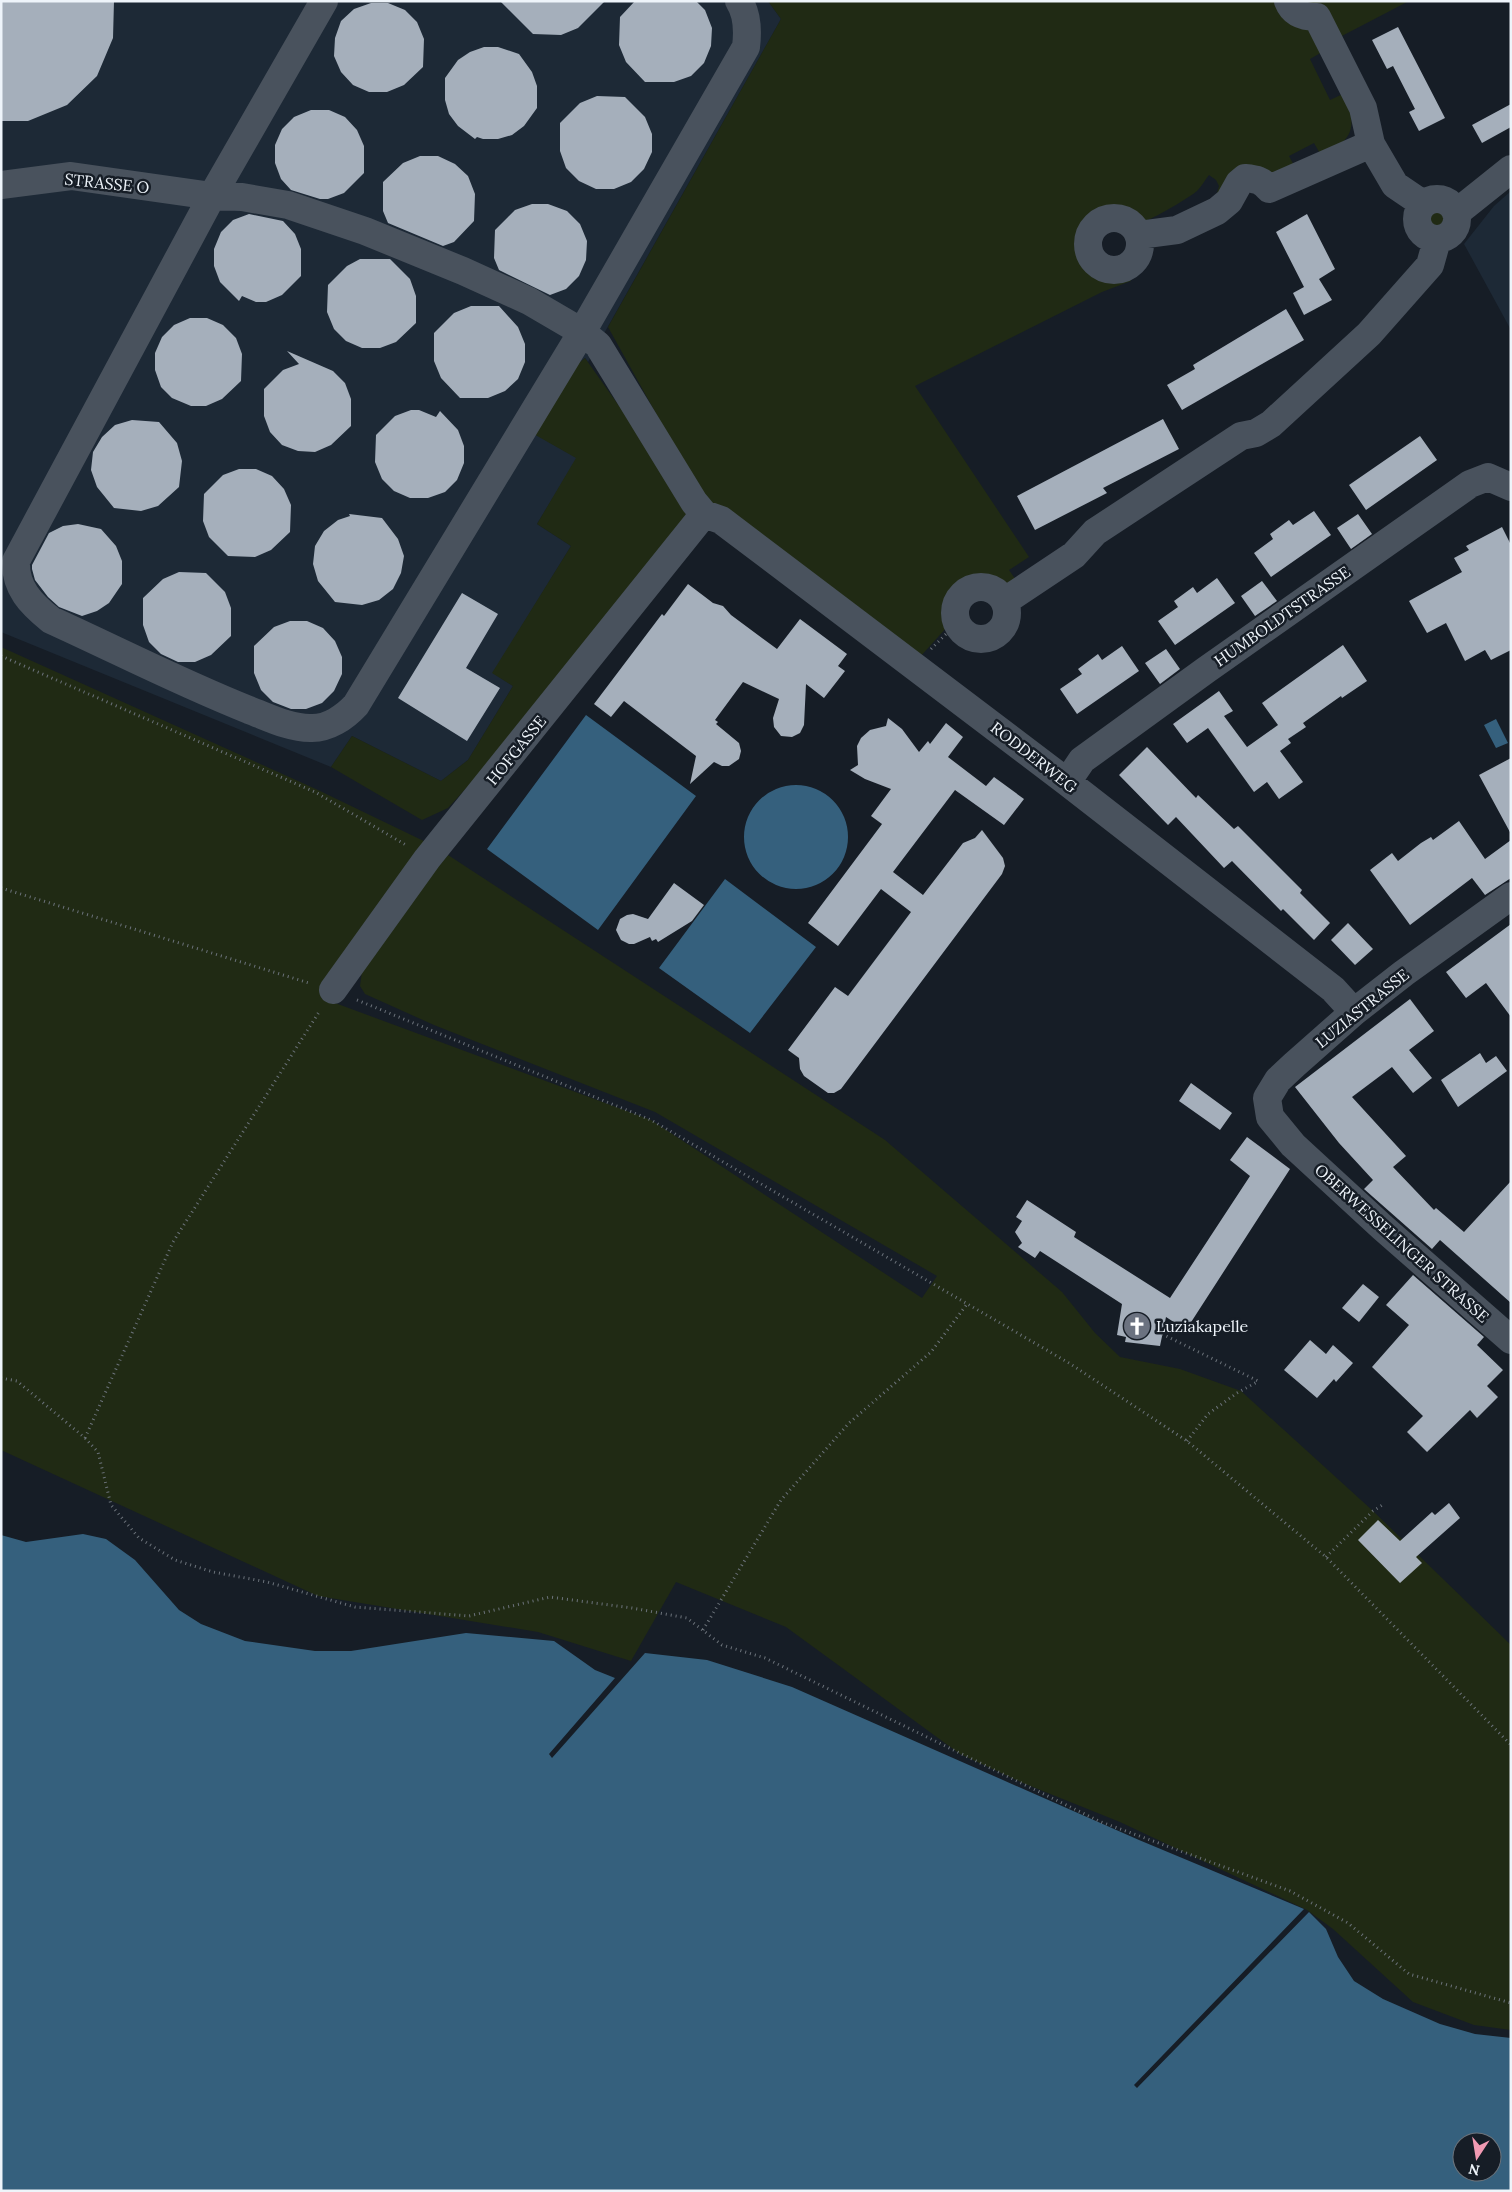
<svg xmlns="http://www.w3.org/2000/svg" width="1512" height="2192" font-family="Lora,serif">
<style>
.built{fill:#1d2936}
.green{fill:#202a14}
.water{fill:#35607d;fill-rule:evenodd}
.building{fill:#a5afbb}
.lines{fill:none;stroke-linecap:round;stroke-linejoin:round}
.path{stroke:#6c737b;stroke-width:3;stroke-dasharray:1 4;stroke-linecap:butt}
.minor{stroke:#49525d;stroke-width:28}
.labels{text-anchor:middle;stroke-width:5;stroke-linejoin:round;paint-order:stroke}
.street-label{font-size:16px;fill:#eef4fa;stroke:#161d26}
.poi-label{font-size:16px;fill:#eef4fa;stroke:#161d26;text-anchor:start}
</style>
<rect width="100%" height="100%" fill="#161d26"/>
<path class="built" d="M 1,1 L 768,1 L 781,19 L 588,362 L 585,358 L 573,368 L 533,433 L 577,458 L 537,524 L 571,546 L 493,673 L 513,686 L 468,760 L 441,781 L 352,736 L 331,767 L 1,632 Z
M 1511,191 L 1511,330 L 1464,244 L 1494,206 Z"/>
<path class="green" d="M 768,1 L 1280,1 L 1310,29 L 1324,51 L 1310,59 L 1330,100 L 1345,93 C 1357,129 1354,138 1322,157 L 1314,143 L 1289,156 L 1296,169 L 1214,203 L 1219,186 L 1216,180 L 1209,175 C 1205,180 1201,187 1197,191 C 1190,197 1155,218 1147,220 C 1138,222 1133,215 1126,212 C 1114,207 1095,210 1087,221 C 1065,251 1095,285 1129,275 L 1131,281 L 1102,292 L 915,386 L 1029,557 L 1009,570 L 1018,583 C 1014,584 1009,585 1006,584 C 998,583 991,575 980,576 C 953,576 941,604 947,627 L 920,657 L 704,500 L 608,327 L 781,19 Z
M 1302,1 L 1409,1 L 1338,38 L 1316,7 Z
M1424 219a13 13 0 1 1 26 0a13 13 0 1 1-26 0Z
M 585,358 L 675,485 L 689,518 L 479,774 L 448,808 L 422,820 L 331,767 L 352,736 L 441,781 L 468,760 L 513,686 L 492,673 L 571,546 L 537,524 L 576,458 L 532,433 L 573,368 Z
M 1,647 L 318,790 L 432,845 L 327,1000 L 651,1120 L 922,1298 L 937,1276 L 655,1112 L 434,1025 L 365,994 L 360,986 L 362,971 L 430,877 L 448,855 L 885,1140 L 1062,1292 L 1095,1333 L 1120,1357 L 1180,1369 L 1241,1391 L 1373,1511 L 1511,1645 L 1511,2030 L 1474,2025 L 1413,2002 L 1333,1929 L 1307,1910 L 1120,1822 L 1023,1783 L 960,1754 L 786,1627 L 676,1582 L 631,1661 L 538,1632 L 318,1596 L 1,1450 Z"/>
<path class="water" d="M 586,715 L 696,796 L 598,930 L 487,849 Z
M 1496,719 L 1508,743 L 1496,748 L 1484,725 Z
M744 837a52 52 0 1 1 104 0a52 52 0 1 1-104 0Z
M 725,879 L 816,947 L 750,1033 L 659,968 Z
M 83,1534 L 106,1539 L 135,1560 L 179,1610 L 201,1624 L 245,1641 L 315,1651 L 351,1651 L 466,1633 L 554,1641 L 595,1670 L 615,1678 L 549,1754 L 552,1758 L 645,1653 L 707,1660 L 792,1687 L 1139,1840 L 1304,1909 L 1134,2085 L 1137,2088 L 1309,1912 L 1326,1929 L 1338,1957 L 1354,1981 L 1383,1999 L 1440,2024 L 1475,2034 L 1511,2038 L 1511,2191 L 1,2191 L 1,1535 L 26,1542 ZM 1462,2142 L 1492,2142 L 1492,2172 L 1462,2172 Z"/>
<path class="building" d="M 1,1 L 114,1 L 113,38 L 97,76 L 67,105 L 28,121 L 1,121 Z
M 500,1 L 605,1 L 578,28 L 561,35 L 533,34 Z
M 635,1 L 696,1 L 705,10 L 712,28 L 711,46 L 704,63 L 691,76 L 674,82 L 645,82 L 626,62 L 619,45 L 620,17 Z
M 371,3 L 388,3 L 405,10 L 417,22 L 424,39 L 423,67 L 404,85 L 387,92 L 369,92 L 353,85 L 341,72 L 334,56 L 335,38 L 341,21 L 354,9 Z
M 1398,27 L 1445,118 L 1419,131 L 1409,112 L 1415,109 L 1393,66 L 1387,69 L 1372,40 Z
M 484,47 L 498,47 L 519,54 L 532,72 L 537,86 L 537,108 L 524,126 L 512,135 L 498,139 L 483,139 L 477,137 L 475,139 L 458,126 L 449,114 L 445,100 L 445,78 L 458,60 L 470,52 Z
M 597,96 L 625,97 L 645,117 L 652,134 L 652,152 L 644,169 L 631,182 L 614,189 L 596,189 L 579,181 L 566,168 L 560,151 L 560,123 L 580,103 Z
M 1511,104 L 1511,127 L 1482,143 L 1472,125 Z
M 311,110 L 329,110 L 345,117 L 357,130 L 364,146 L 364,173 L 344,193 L 328,199 L 320,199 L 291,190 L 281,179 L 275,163 L 275,145 L 282,129 L 294,117 Z
M 420,156 L 438,156 L 455,164 L 468,176 L 475,194 L 474,221 L 454,242 L 443,246 L 388,223 L 383,211 L 383,182 L 403,163 Z
M 532,204 L 548,204 L 567,211 L 580,224 L 587,241 L 586,260 L 579,276 L 566,289 L 550,295 L 499,270 L 494,258 L 495,230 L 515,210 Z
M 249,214 L 283,221 L 295,234 L 301,249 L 301,276 L 282,295 L 266,302 L 256,302 L 242,296 L 239,301 L 220,282 L 214,266 L 214,249 L 221,232 L 233,220 Z
M 1307,214 L 1335,269 L 1319,279 L 1332,300 L 1304,315 L 1293,293 L 1304,287 L 1276,232 Z
M 360,259 L 390,259 L 410,279 L 416,296 L 416,323 L 396,342 L 380,348 L 362,348 L 346,341 L 334,329 L 327,312 L 328,285 L 347,266 Z
M 471,306 L 499,306 L 518,327 L 525,344 L 525,362 L 518,379 L 505,391 L 488,398 L 460,398 L 441,378 L 434,361 L 434,333 L 454,313 Z
M 1286,309 L 1304,340 L 1182,410 L 1167,385 L 1195,369 L 1193,365 Z
M 190,318 L 207,318 L 223,325 L 236,338 L 242,354 L 241,381 L 222,399 L 206,406 L 191,406 L 172,398 L 161,387 L 155,370 L 155,353 L 162,337 L 174,325 Z
M 287,351 L 333,371 L 345,383 L 351,399 L 351,426 L 331,445 L 315,452 L 298,451 L 282,445 L 270,432 L 264,416 L 264,389 L 283,370 L 299,364 Z
M 411,410 L 419,410 L 436,417 L 440,411 L 458,430 L 464,446 L 464,463 L 457,480 L 445,492 L 428,498 L 410,498 L 394,491 L 382,479 L 375,462 L 376,435 L 395,416 Z
M 1163,419 L 1179,449 L 1103,488 L 1107,493 L 1035,530 L 1017,496 Z
M 132,420 L 159,422 L 177,443 L 182,461 L 179,487 L 158,506 L 141,511 L 114,508 L 97,487 L 91,470 L 93,452 L 102,437 L 115,425 Z
M 1420,436 L 1437,460 L 1366,510 L 1349,485 Z
M 239,469 L 256,469 L 272,476 L 284,489 L 291,505 L 290,532 L 271,550 L 255,557 L 228,556 L 209,537 L 203,521 L 204,494 L 223,475 Z
M 1314,511 L 1331,535 L 1271,577 L 1254,553 L 1273,539 L 1270,534 L 1289,520 L 1293,525 Z
M 349,514 L 382,518 L 398,539 L 404,556 L 401,573 L 393,589 L 379,600 L 362,605 L 335,602 L 318,581 L 313,564 L 315,546 L 324,531 L 338,520 L 350,516 Z
M 1358,514 L 1372,534 L 1351,549 L 1337,528 Z
M 78,524 L 101,529 L 116,546 L 122,561 L 122,584 L 109,603 L 97,611 L 82,616 L 59,607 L 48,597 L 35,580 L 32,569 L 32,565 L 49,533 L 63,526 Z
M 1502,527 L 1511,545 L 1511,650 L 1491,660 L 1485,650 L 1465,661 L 1446,623 L 1427,633 L 1409,601 L 1462,572 L 1454,558 L 1469,550 L 1466,546 Z
M 179,572 L 206,573 L 225,592 L 231,608 L 231,636 L 211,655 L 195,662 L 178,662 L 161,654 L 149,642 L 143,625 L 143,598 L 163,579 Z
M 1217,578 L 1235,603 L 1175,645 L 1158,621 L 1178,607 L 1174,601 L 1193,587 L 1197,593 Z
M 1262,581 L 1277,601 L 1255,616 L 1241,596 Z
M 688,584 L 713,603 L 723,606 L 731,615 L 777,649 L 800,619 L 847,654 L 838,666 L 845,671 L 824,698 L 806,684 L 804,725 L 800,733 L 792,737 L 781,736 L 774,727 L 773,718 L 779,699 L 743,682 L 715,720 L 718,722 L 716,724 L 739,743 L 741,751 L 739,759 L 729,766 L 722,766 L 714,762 L 690,784 L 696,756 L 624,701 L 611,717 L 594,704 L 662,614 L 664,616 Z
M 462,593 L 498,614 L 466,668 L 500,688 L 467,741 L 398,698 Z
M 290,621 L 307,621 L 323,628 L 335,641 L 342,657 L 342,674 L 334,691 L 322,703 L 306,709 L 291,709 L 273,702 L 261,690 L 254,673 L 254,646 L 274,627 Z
M 1343,645 L 1367,681 L 1342,698 L 1341,696 L 1303,723 L 1306,727 L 1288,739 L 1291,743 L 1280,751 L 1303,782 L 1279,799 L 1267,782 L 1254,792 L 1208,728 L 1187,743 L 1173,724 L 1219,691 L 1233,711 L 1224,716 L 1247,747 L 1278,725 L 1262,703 Z
M 1122,646 L 1139,671 L 1077,714 L 1060,689 L 1082,674 L 1078,669 L 1098,654 L 1102,660 Z
M 1166,649 L 1180,669 L 1160,684 L 1145,663 Z
M 888,718 L 902,729 L 919,752 L 928,741 L 930,744 L 946,723 L 963,737 L 948,757 L 986,786 L 994,777 L 1024,799 L 1004,825 L 955,790 L 893,872 L 923,895 L 963,843 L 975,838 L 982,830 L 1003,858 L 1005,866 L 1002,874 L 841,1089 L 834,1093 L 828,1093 L 804,1076 L 800,1069 L 799,1058 L 788,1050 L 835,987 L 848,996 L 911,912 L 881,889 L 838,946 L 808,923 L 882,824 L 871,816 L 891,789 L 865,779 L 850,770 L 858,765 L 857,746 L 861,738 L 870,730 L 886,726 Z
M 1147,747 L 1196,798 L 1198,795 L 1234,829 L 1238,826 L 1302,890 L 1300,893 L 1330,923 L 1314,940 L 1283,909 L 1281,911 L 1232,861 L 1224,868 L 1176,817 L 1168,825 L 1119,775 Z
M 1511,758 L 1511,834 L 1479,775 Z
M 1459,821 L 1485,859 L 1511,840 L 1511,878 L 1485,895 L 1472,878 L 1410,925 L 1370,870 L 1392,853 L 1398,861 L 1421,843 L 1431,837 L 1433,840 Z
M 674,883 L 704,905 L 692,921 L 658,942 L 656,939 L 652,941 L 650,937 L 634,944 L 629,944 L 621,940 L 616,930 L 620,919 L 627,915 L 633,914 L 648,919 Z
M 1348,923 L 1373,949 L 1355,965 L 1331,940 Z
M 1511,924 L 1511,1017 L 1486,983 L 1466,998 L 1446,972 Z
M 1410,999 L 1434,1031 L 1409,1050 L 1432,1078 L 1413,1093 L 1392,1067 L 1352,1097 L 1406,1156 L 1393,1167 L 1434,1210 L 1436,1208 L 1464,1232 L 1511,1181 L 1511,1303 L 1440,1240 L 1432,1249 L 1364,1189 L 1373,1180 L 1339,1143 L 1295,1087 Z
M 1480,1053 L 1486,1063 L 1496,1056 L 1507,1071 L 1458,1107 L 1441,1080 Z
M 1191,1083 L 1232,1113 L 1220,1130 L 1179,1101 Z
M 1247,1137 L 1290,1169 L 1186,1330 L 1166,1317 L 1160,1346 L 1125,1342 L 1126,1337 L 1117,1335 L 1122,1304 L 1040,1251 L 1035,1258 L 1018,1247 L 1022,1243 L 1015,1232 L 1022,1221 L 1016,1217 L 1027,1200 L 1076,1232 L 1074,1237 L 1170,1298 L 1250,1176 L 1230,1160 Z
M 1413,1275 L 1484,1337 L 1477,1345 L 1503,1370 L 1487,1386 L 1498,1397 L 1477,1418 L 1470,1410 L 1427,1452 L 1407,1432 L 1423,1416 L 1372,1367 L 1409,1325 L 1386,1305 Z
M 1363,1284 L 1379,1297 L 1359,1322 L 1342,1308 Z
M 1310,1340 L 1326,1354 L 1333,1345 L 1353,1363 L 1336,1382 L 1334,1379 L 1317,1398 L 1284,1370 Z
M 1449,1503 L 1460,1518 L 1416,1557 L 1422,1563 L 1400,1583 L 1358,1540 L 1378,1520 L 1400,1541 L 1432,1512 L 1435,1515 Z"/>
<g class="lines">
<path class="path" d="M 931,649 L 957,623
M 1,656 L 315,792 L 406,845
M 1,888 L 309,983
M 357,1000 L 651,1120 L 1069,1363 L 1187,1441 L 1326,1557 L 1511,1745
M 1162,1334 L 1258,1381
M 1,1378 L 17,1381 L 85,1438 L 173,1242 L 319,1012
M 85,1438 L 98,1452 L 111,1505 L 139,1538 L 175,1560 L 213,1572 L 267,1582 L 355,1607 L 469,1616 L 550,1597 L 632,1608 L 687,1618 L 722,1645 L 765,1658 L 1101,1822 L 1290,1891 L 1348,1923 L 1409,1974 L 1511,2003
M 1187,1441 L 1208,1414 L 1237,1393 L 1257,1382
M 1326,1557 L 1373,1511 L 1384,1504
M 703,1630 L 781,1500 L 849,1423 L 931,1352 L 967,1304"/>
<path class="minor" d="M 324,1 L 212,196 L 16,561 C 15,588 31,604 51,620 C 117,650 181,683 249,710 C 268,717 289,728 310,728 C 328,729 345,717 356,705 L 582,332 L 746,47 C 748,31 748,15 739,1
M 1288,1 C 1293,14 1304,17 1317,17 L 1363,108 L 1371,144 L 1395,185 L 1423,204
M 1,185 L 71,176 L 212,196 L 242,197 L 288,205 L 365,231 L 463,271 L 529,301 L 582,332 L 598,345 L 694,502 L 704,514 L 721,520 L 1067,782 L 1333,989 L 1354,1012
M1417 219a20 20 0 1 1 40 0a20 20 0 1 1-40 0Z
M 1456,213 L 1511,169
M1088 244a26 26 0 1 1 52 0a26 26 0 1 1-52 0Z
M 1139,235 L 1177,230 L 1217,211 L 1229,201 L 1239,183 L 1245,178 C 1256,179 1262,180 1269,189 L 1371,144
M955 613a26 26 0 1 1 52 0a26 26 0 1 1-52 0Z
M 1004,600 L 1014,595 L 1074,555 L 1095,532 L 1241,436 L 1256,433 L 1271,424 L 1369,334 L 1430,265 L 1437,240
M 1067,782 L 1082,760 L 1206,670 L 1470,484 L 1488,477 L 1511,487
M 1511,896 L 1404,973 L 1354,1012 L 1294,1065 L 1278,1080 L 1267,1098 L 1270,1117 L 1293,1145 L 1382,1227 L 1511,1340
M 333,990 L 427,859 L 704,514"/>
</g>
<defs>
<g id="church-disc" transform="scale(1.4375)"><circle r="9.5" fill="#6b7280" stroke="#161d26"/><path d="M-1.2-6h2.4v3.5h3.3v2.4h-3.3V6h-2.4V-.1h-3.3v-2.4h3.3Z" fill="#fff"/></g>
</defs>
<g fill-rule="evenodd">
<use href="#church-disc" x="1137" y="1326"/>
</g>
<g class="labels">
<g class="street-label">
<text transform="translate(107 183) rotate(6)" y="6">STRASSE O</text>
<text transform="translate(1282 616) rotate(-35)" y="6">HUMBOLDTSTRASSE</text>
<text transform="translate(516 750) rotate(-51)" y="6">HOFGASSE</text>
<text transform="translate(1034 757) rotate(38)" y="6">RODDERWEG</text>
<text transform="translate(1362 1008) rotate(-39)" y="6">LUZIASTRASSE</text>
<text transform="translate(1402 1243) rotate(42)" y="6">OBERWESSELINGER STRASSE</text>
</g>
<g class="poi-label">
<text x="1156" y="1332">Luziakapelle</text>
</g>
</g>
<rect width="1512" height="2192" fill="none" stroke="#eef4fa" stroke-width="5"/>
<g transform="translate(1477 2157) rotate(192)"><circle r="24" fill="#161d26" stroke="#6c737b"/>
<path d="M0-4L9 19L0 12L-9 19Z" fill="#f19ab3"/>
<text y="-8" font-size="14" font-weight="bold" text-anchor="middle" fill="#eef4fa">N</text>
</g>
</svg>
